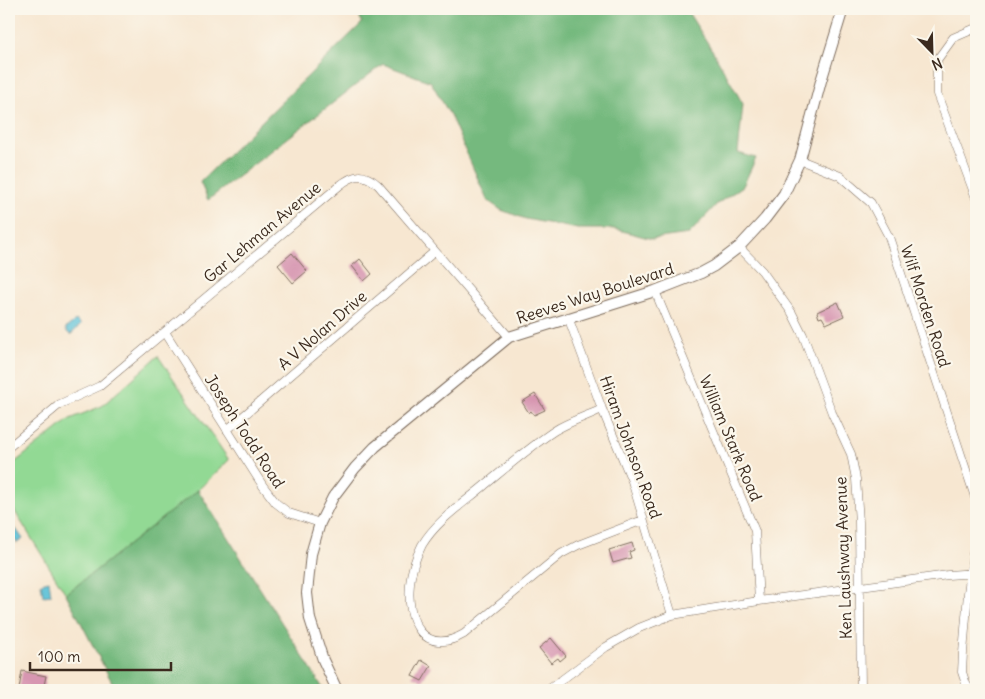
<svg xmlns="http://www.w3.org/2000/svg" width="985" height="699" font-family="Delius,sans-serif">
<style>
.green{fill:#92d994;stroke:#668259}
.forest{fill:#75b97e;stroke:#58724e}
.water{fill:#59c0d7;stroke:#4a757a}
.building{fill:#d796b1}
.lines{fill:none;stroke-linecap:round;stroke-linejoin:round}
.street-casing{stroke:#7d6c5d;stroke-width:9}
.secondary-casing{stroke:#7d6c5d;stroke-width:12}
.street{stroke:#fff;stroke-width:8}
.secondary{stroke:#fff;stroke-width:10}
.labels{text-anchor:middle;stroke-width:4.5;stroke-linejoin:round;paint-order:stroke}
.street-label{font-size:16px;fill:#3b2a1e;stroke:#fbf7ec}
</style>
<rect width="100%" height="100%" fill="#fbf7ec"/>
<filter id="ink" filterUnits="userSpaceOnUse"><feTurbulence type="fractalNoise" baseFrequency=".02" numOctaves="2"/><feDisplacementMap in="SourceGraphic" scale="10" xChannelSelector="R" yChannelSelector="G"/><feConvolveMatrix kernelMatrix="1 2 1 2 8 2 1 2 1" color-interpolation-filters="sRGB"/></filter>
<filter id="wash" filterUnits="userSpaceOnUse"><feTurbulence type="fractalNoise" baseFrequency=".0096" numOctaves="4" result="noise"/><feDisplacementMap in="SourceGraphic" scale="20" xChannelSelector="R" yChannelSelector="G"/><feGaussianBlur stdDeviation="1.12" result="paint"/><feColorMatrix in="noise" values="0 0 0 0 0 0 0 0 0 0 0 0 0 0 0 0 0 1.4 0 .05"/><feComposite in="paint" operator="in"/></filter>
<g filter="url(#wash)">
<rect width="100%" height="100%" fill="#f7e7d1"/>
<path class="green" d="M 158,356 L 229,460 L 198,490 L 66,594 L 9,502 L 9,467 L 70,419 L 102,406 Z"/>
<path class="forest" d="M 357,9 L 686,9 L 714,53 L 743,104 L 738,153 L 756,158 L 743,186 L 717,204 L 689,234 L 652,239 L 615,229 L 578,229 L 526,219 L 501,210 L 487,200 L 450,115 L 431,82 L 383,64 L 208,200 L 200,182 L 362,23 Z
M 198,490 L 324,690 L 116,690 L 66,594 Z"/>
<path class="water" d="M 76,320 L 81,325 L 70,335 L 65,329 Z
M 16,529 L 23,539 L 17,543 L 10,532 Z
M 49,581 L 51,595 L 43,596 L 41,583 Z"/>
<g id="blocks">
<path class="building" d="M 292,253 L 307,271 L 293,283 L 278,265 Z
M 360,259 L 372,274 L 364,281 L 352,266 Z
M 838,302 L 844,316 L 826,324 L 822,317 L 819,318 L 817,312 Z
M 535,394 L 545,410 L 534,415 L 531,411 L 529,413 L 522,402 Z
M 632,543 L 634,550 L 629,552 L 631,558 L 613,563 L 609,550 Z
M 551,638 L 566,656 L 560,661 L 558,658 L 551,663 L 539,648 Z
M 421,660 L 431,666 L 422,681 L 412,676 Z
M 22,671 L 46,676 L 43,690 L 19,689 Z"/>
</g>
</g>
<g filter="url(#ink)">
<use href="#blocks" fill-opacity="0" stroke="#7d6c5d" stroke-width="1"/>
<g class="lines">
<g class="street-casing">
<path id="street" d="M 976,28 L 953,38 L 937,60 L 937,94 L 976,198
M 800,160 L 840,176 L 871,203 L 889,237 L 976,500
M 739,247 L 762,271 L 792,313 L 803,335 L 832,413 L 851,454 L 856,479 L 859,522 L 861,690
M 655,291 L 755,531 L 759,601
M 568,317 L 602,409 L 632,481 L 672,615
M 165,332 L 263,486 L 276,503 L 289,513 L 320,523
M 602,409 C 587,416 568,422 554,431 C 530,447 507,467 485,485 C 464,503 437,520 422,545 C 416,557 411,571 410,584 C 406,621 424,657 464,634 L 561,554 L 578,545 L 643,520
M 227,430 L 434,252
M 9,447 L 60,404 L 100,386 L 339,186 C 354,174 363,172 378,185 L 509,337
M 548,690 L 606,647 L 639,628 L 672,615 L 759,601 L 948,575 L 976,573
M 970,690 L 966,684 L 962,672 L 963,653 L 968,593 L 976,531"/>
</g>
<g class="secondary-casing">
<path id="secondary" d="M 337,690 L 323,660 L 310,619 L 307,593 L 311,554 L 320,523 L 333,497 L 355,468 L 375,447 L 509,337 L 655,291 L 701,273 L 714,266 L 739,247 L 765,219 L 784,194 L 800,160 L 821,81 L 843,9"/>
</g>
<use href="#street" class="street"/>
<use href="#secondary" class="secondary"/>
</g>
</g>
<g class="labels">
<g class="street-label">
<text transform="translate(262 232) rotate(-40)" y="6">Gar Lehman Avenue</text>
<text transform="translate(595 293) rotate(-18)" y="6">Reeves Way Boulevard</text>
<text transform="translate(926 306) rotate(72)" y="6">Wilf Morden Road</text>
<text transform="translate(322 330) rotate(-41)" y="6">A V Nolan Drive</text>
<text transform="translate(245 431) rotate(57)" y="6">Joseph Todd Road</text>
<text transform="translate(731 438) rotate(67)" y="6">William Stark Road</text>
<text transform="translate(631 447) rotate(70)" y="6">Hiram Johnson Road</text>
<text transform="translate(843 558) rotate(-92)" y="6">Ken Laushway Avenue</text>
</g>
</g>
<rect width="985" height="699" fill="none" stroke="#fbf7ec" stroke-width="30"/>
<g transform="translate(932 52) rotate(157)" stroke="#fbf7ec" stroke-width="4" paint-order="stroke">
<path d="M0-4L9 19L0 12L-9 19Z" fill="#3b2a1e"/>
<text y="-8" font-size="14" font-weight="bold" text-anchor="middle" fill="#3b2a1e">N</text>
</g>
<path d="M30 662v8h141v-8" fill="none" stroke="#3b2a1e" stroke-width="2.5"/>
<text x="38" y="662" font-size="15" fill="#3b2a1e" stroke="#fbf7ec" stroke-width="4" paint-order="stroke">100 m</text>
</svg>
